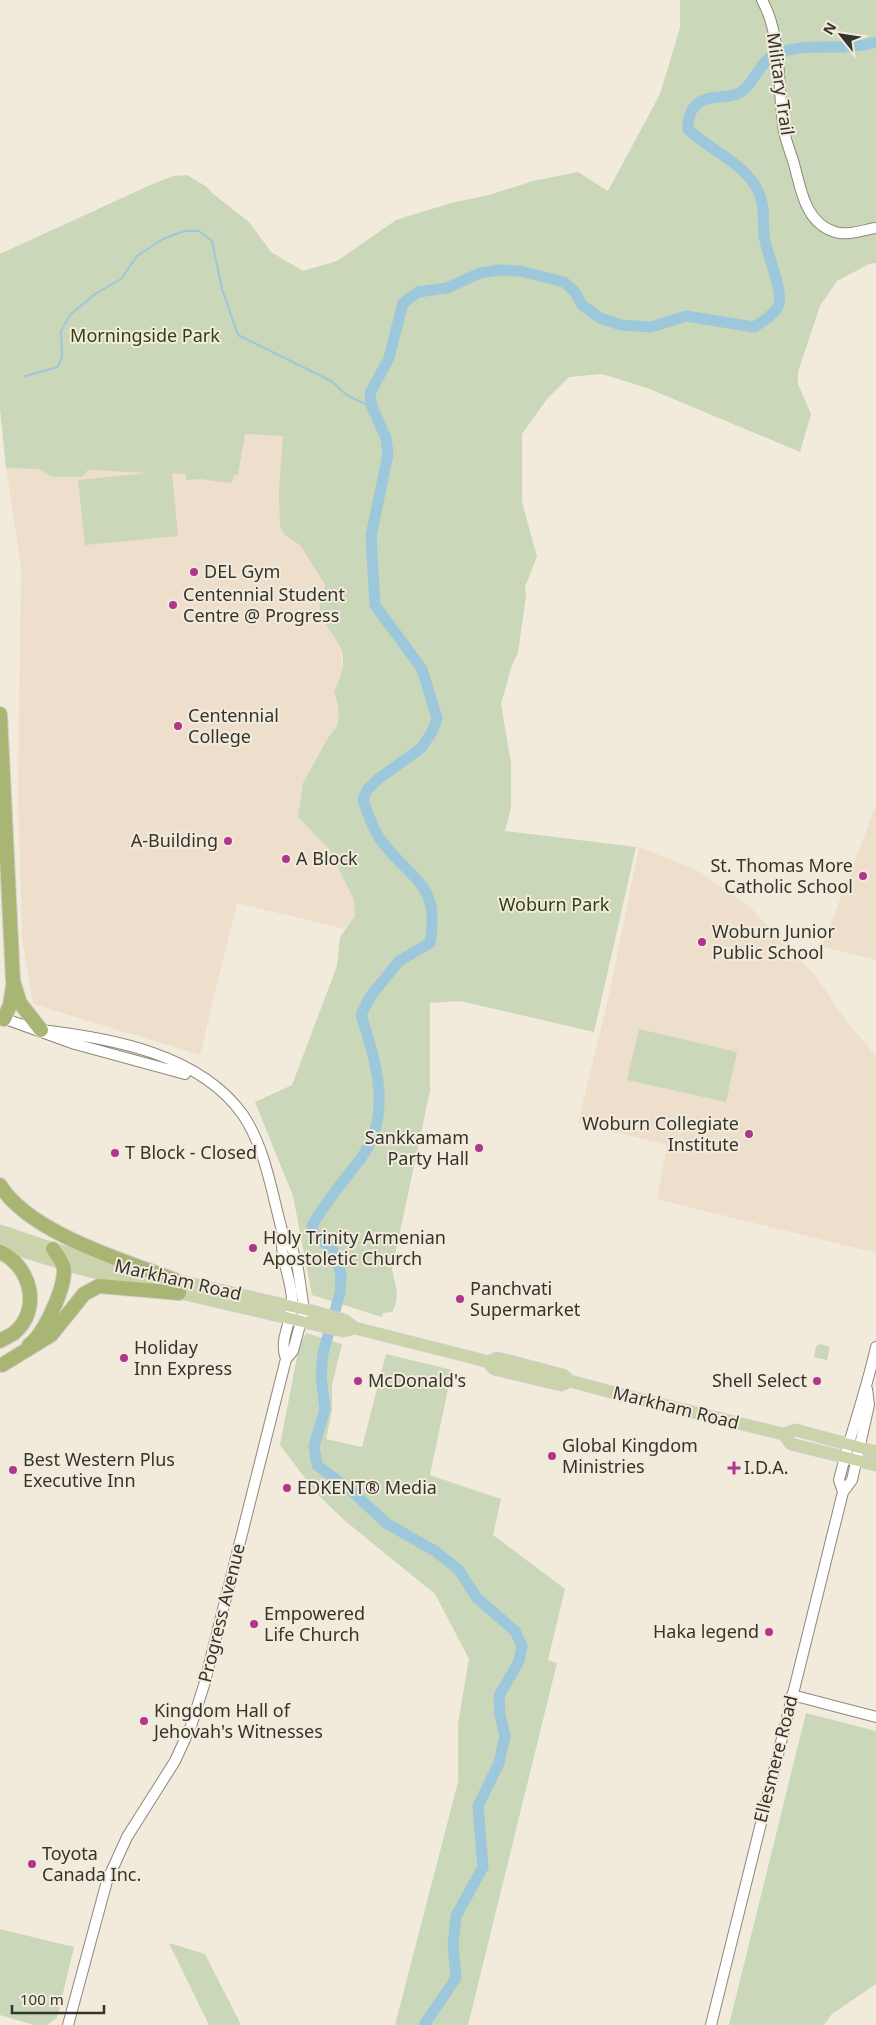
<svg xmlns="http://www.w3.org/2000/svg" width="876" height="2025" font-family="'Noto Sans',sans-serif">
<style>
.education{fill:#eedfcd}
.green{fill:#cad7b8}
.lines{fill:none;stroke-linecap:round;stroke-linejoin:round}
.stream{stroke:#9dc7db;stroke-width:2}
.river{stroke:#9dc7db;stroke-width:11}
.secondary-casing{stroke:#8e887a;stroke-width:12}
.primary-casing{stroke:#cfcecd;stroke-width:13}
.highway-casing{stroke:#cfcecd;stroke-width:16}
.secondary{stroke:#fff;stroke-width:10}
.primary{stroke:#cbd3ab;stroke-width:11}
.highway{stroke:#a9b673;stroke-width:14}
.poi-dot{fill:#af368a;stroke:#f2ebdc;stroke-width:2}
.labels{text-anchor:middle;stroke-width:4;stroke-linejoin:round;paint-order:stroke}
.street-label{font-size:18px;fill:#35332d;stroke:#f2ebdc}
.park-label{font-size:18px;fill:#2f4107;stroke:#f2ebdc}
.poi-label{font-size:18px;fill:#35332d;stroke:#f2ebdc;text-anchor:start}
</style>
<rect width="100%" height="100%" fill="#f2ebdc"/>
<path class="education" d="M 244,429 L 302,437 L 338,607 L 344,694 L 328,757 L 365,907 L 344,929 L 237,903 L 200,1055 L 33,1004 L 22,937 L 18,796 L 21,568 L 6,468 L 238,475 Z
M 876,805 L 876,960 L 822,947 Z
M 639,847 L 698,871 L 750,907 L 817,978 L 847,1022 L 876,1056 L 876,1253 L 657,1199 L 667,1145 L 578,1123 L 609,995 Z"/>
<path class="green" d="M 680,0 L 876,0 L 876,263 L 869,264 L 837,281 L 820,306 L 798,372 L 798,384 L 811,414 L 800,452 L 647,388 L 602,374 L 569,377 L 547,399 L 522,434 L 522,502 L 537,557 L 525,587 L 526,596 L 518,653 L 512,665 L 501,704 L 511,763 L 511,808 L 505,831 L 636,847 L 594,1032 L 460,1001 L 430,1003 L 430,1091 L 392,1269 C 395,1286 401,1296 392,1312 L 383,1313 L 382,1317 L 312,1295 L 293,1196 L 255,1102 L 292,1085 L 337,966 L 340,937 L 355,916 L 354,900 L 329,849 L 298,817 L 303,783 L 329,736 C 343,725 339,706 334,691 C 341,679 347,661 340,647 C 329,624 310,614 326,586 L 300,545 L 285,535 L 280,526 L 279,492 L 283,436 L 245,434 L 238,475 L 234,475 L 232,483 L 199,479 L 186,480 L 186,474 L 172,473 L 178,536 L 85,545 L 78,480 L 148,473 L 88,470 L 82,477 L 53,477 L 38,469 L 6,468 L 0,409 L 0,254 L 148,186 L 173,176 L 187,175 L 207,187 L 212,193 L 249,222 L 271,252 L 303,271 L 337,261 L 396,220 L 451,203 L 489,195 L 533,181 L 578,172 L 608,191 L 660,94 L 680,28 Z
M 639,1029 L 737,1052 L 726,1102 L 627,1080 Z
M 306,1333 L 342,1344 L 332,1385 L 332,1410 L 326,1439 L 362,1447 L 386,1354 L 452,1370 L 430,1475 L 501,1499 L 493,1535 L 565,1589 L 548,1660 L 557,1663 L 468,2025 L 395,2025 L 458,1782 L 458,1724 L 469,1659 L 435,1594 L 344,1520 L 317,1494 L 280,1445 L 299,1347 Z
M 820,1344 L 830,1347 L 827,1360 L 814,1357 L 816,1346 Z
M 806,1713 L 876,1731 L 876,1984 L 832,2014 L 824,2025 L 729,2025 Z
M 0,1929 L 74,1947 L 57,2018 L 47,2025 L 34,2025 L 0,2015 Z
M 169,1943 L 205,1954 L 241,2025 L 209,2025 Z"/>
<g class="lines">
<path class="stream" d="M 25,376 L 58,367 L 62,356 L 61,331 L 70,315 L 95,294 L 121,279 L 137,256 L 163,239 L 184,231 L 199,231 L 212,241 L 222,289 L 238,335 L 331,381 L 348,396 L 372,407"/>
<path class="river" d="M 424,2025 L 456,1978 L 453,1944 L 456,1916 L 483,1867 L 478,1806 L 499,1763 L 505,1736 L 500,1715 L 499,1696 L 519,1661 L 522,1646 L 515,1631 L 477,1598 L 458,1569 L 435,1551 L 386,1523 L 356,1495 L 317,1465 L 314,1446 L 325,1409 L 321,1376 L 323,1353 L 340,1293 L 341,1274 L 333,1250 L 315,1235 L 312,1226 C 326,1201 344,1181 361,1158 C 393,1116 376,1061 361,1015 L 370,997 L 399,961 L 430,943 C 441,881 410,881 380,839 C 372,827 368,814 363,800 L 367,790 L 378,779 L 421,748 L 432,732 L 437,718 L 422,669 L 375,605 L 371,536 L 388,454 L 386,438 L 372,407 L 370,393 L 389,358 L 403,303 L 418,292 L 447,288 L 480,273 L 500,270 L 520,271 L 564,282 L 575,292 L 582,305 L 600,318 L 621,325 L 651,327 L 686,316 L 754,327 C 763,321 776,314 779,304 C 783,290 768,257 765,241 C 762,229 765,215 762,203 C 760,193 755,184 748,176 C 731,157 706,147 688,129 C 687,122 689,116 692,110 C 703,93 720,100 737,94 C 754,87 758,63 774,55 C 806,40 842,53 876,42"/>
<g class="secondary-casing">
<path id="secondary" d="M 762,0 C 783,38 777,89 784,131 C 786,142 791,153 794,164 C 801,189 805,223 835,232 C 848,236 863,230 876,228
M 0,1017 L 75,1044 L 185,1074
M 41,1030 C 111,1038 200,1054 243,1115 C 266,1149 272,1195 283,1234 C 278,1258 294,1282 292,1306 C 290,1326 279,1340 286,1359
M 843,1492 L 839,1480 C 850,1435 866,1392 876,1347
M 792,1695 L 876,1717
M 68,2025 L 107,1881 L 127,1837 L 175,1761 L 191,1726 L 204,1685 L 286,1359 L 293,1351 L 304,1310 L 298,1269 L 290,1240 L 283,1234
M 711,2025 L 843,1492 L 852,1480 L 869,1405 L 867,1389"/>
</g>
<g class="primary-casing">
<path id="primary" d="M 0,1231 L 53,1249 L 127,1268
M 0,1244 L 71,1266 L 149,1286
M 167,1278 L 312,1311 L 344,1320 L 355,1328 L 470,1357 L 488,1362 L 497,1358 L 563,1375 L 570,1381 L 615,1393 L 783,1434 L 796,1430 L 876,1452
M 172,1291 L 343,1331 L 355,1328
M 488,1362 L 494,1369 L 561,1385 L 570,1381
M 783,1434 L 791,1444 L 876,1465"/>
</g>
<g class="highway-casing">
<path id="highway" d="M 0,714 L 13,981 L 20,1003 L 41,1030
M 4,1019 L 10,1005 L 13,986
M 0,1185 C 29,1233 125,1261 175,1280
M 0,1252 C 31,1266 42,1310 14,1333 C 10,1336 4,1338 0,1341
M 29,1345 C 44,1335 65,1288 64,1269 C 63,1262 57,1255 53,1249
M 2,1365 L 51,1335 L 84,1294 L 99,1286 L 179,1293"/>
</g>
<use href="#secondary" class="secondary"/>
<use href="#primary" class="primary"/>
<use href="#highway" class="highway"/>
</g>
<g class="poi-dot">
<circle cx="194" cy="572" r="5"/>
<circle cx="173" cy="605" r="5"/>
<circle cx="178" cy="726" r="5"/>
<circle cx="228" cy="841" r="5"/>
<circle cx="286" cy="859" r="5"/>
<circle cx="863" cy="876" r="5"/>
<circle cx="702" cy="942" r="5"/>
<circle cx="749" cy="1134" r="5"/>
<circle cx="479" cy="1148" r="5"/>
<circle cx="115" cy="1153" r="5"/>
<circle cx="253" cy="1248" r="5"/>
<circle cx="460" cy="1299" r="5"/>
<circle cx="124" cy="1358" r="5"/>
<circle cx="358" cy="1381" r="5"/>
<circle cx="817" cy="1381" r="5"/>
<circle cx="552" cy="1456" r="5"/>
<path d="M731.5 1460.5h5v5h5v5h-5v5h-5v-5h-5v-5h5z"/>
<circle cx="13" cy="1470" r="5"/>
<circle cx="287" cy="1488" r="5"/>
<circle cx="254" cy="1624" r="5"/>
<circle cx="769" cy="1632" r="5"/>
<circle cx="144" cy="1721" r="5"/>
<circle cx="32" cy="1864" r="5"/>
</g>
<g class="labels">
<g class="street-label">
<text transform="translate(780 84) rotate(82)" y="6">Military Trail</text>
<text transform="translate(178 1280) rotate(13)" y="6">Markham Road</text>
<text transform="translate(676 1408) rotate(14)" y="6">Markham Road</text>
<text transform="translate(222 1613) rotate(-76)" y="6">Progress Avenue</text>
<text transform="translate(776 1759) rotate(-76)" y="6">Ellesmere Road</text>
</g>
<g class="park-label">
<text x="145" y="342">Morningside Park</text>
<text x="554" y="911">Woburn Park</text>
</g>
<g class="poi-label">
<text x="204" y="578">DEL Gym</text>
<text x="183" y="601">Centennial Student<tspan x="183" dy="21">Centre @ Progress</tspan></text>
<text x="188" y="722">Centennial<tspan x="188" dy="21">College</tspan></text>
<text x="218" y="847" text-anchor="end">A-Building</text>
<text x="296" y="865">A Block</text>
<text x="853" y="872" text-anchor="end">St. Thomas More<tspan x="853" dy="21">Catholic School</tspan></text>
<text x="712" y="938">Woburn Junior<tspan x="712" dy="21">Public School</tspan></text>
<text x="739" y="1130" text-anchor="end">Woburn Collegiate<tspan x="739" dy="21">Institute</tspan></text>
<text x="469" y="1144" text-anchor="end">Sankkamam<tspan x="469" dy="21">Party Hall</tspan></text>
<text x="125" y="1159">T Block - Closed</text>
<text x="263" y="1244">Holy Trinity Armenian<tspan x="263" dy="21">Apostoletic Church</tspan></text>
<text x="470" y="1295">Panchvati<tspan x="470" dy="21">Supermarket</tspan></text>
<text x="134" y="1354">Holiday<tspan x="134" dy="21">Inn Express</tspan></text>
<text x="368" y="1387">McDonald's</text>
<text x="807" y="1387" text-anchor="end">Shell Select</text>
<text x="562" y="1452">Global Kingdom<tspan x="562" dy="21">Ministries</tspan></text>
<text x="23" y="1466">Best Western Plus<tspan x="23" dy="21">Executive Inn</tspan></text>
<text x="744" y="1474">I.D.A.</text>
<text x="297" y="1494">EDKENT® Media</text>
<text x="264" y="1620">Empowered<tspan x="264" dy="21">Life Church</tspan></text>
<text x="759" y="1638" text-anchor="end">Haka legend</text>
<text x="154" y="1717">Kingdom Hall of<tspan x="154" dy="21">Jehovah's Witnesses</tspan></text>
<text x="42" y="1860">Toyota<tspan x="42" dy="21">Canada Inc.</tspan></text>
</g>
</g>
<g transform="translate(841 35) rotate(300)" stroke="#f2ebdc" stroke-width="4" paint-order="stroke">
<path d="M0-4L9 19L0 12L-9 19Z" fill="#35332d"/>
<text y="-8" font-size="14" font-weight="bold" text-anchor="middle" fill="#35332d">N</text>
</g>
<path d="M12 2005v8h92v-8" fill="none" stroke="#35332d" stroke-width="2.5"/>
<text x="20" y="2005" font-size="15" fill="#35332d" stroke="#f2ebdc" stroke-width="4" paint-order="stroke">100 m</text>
</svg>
